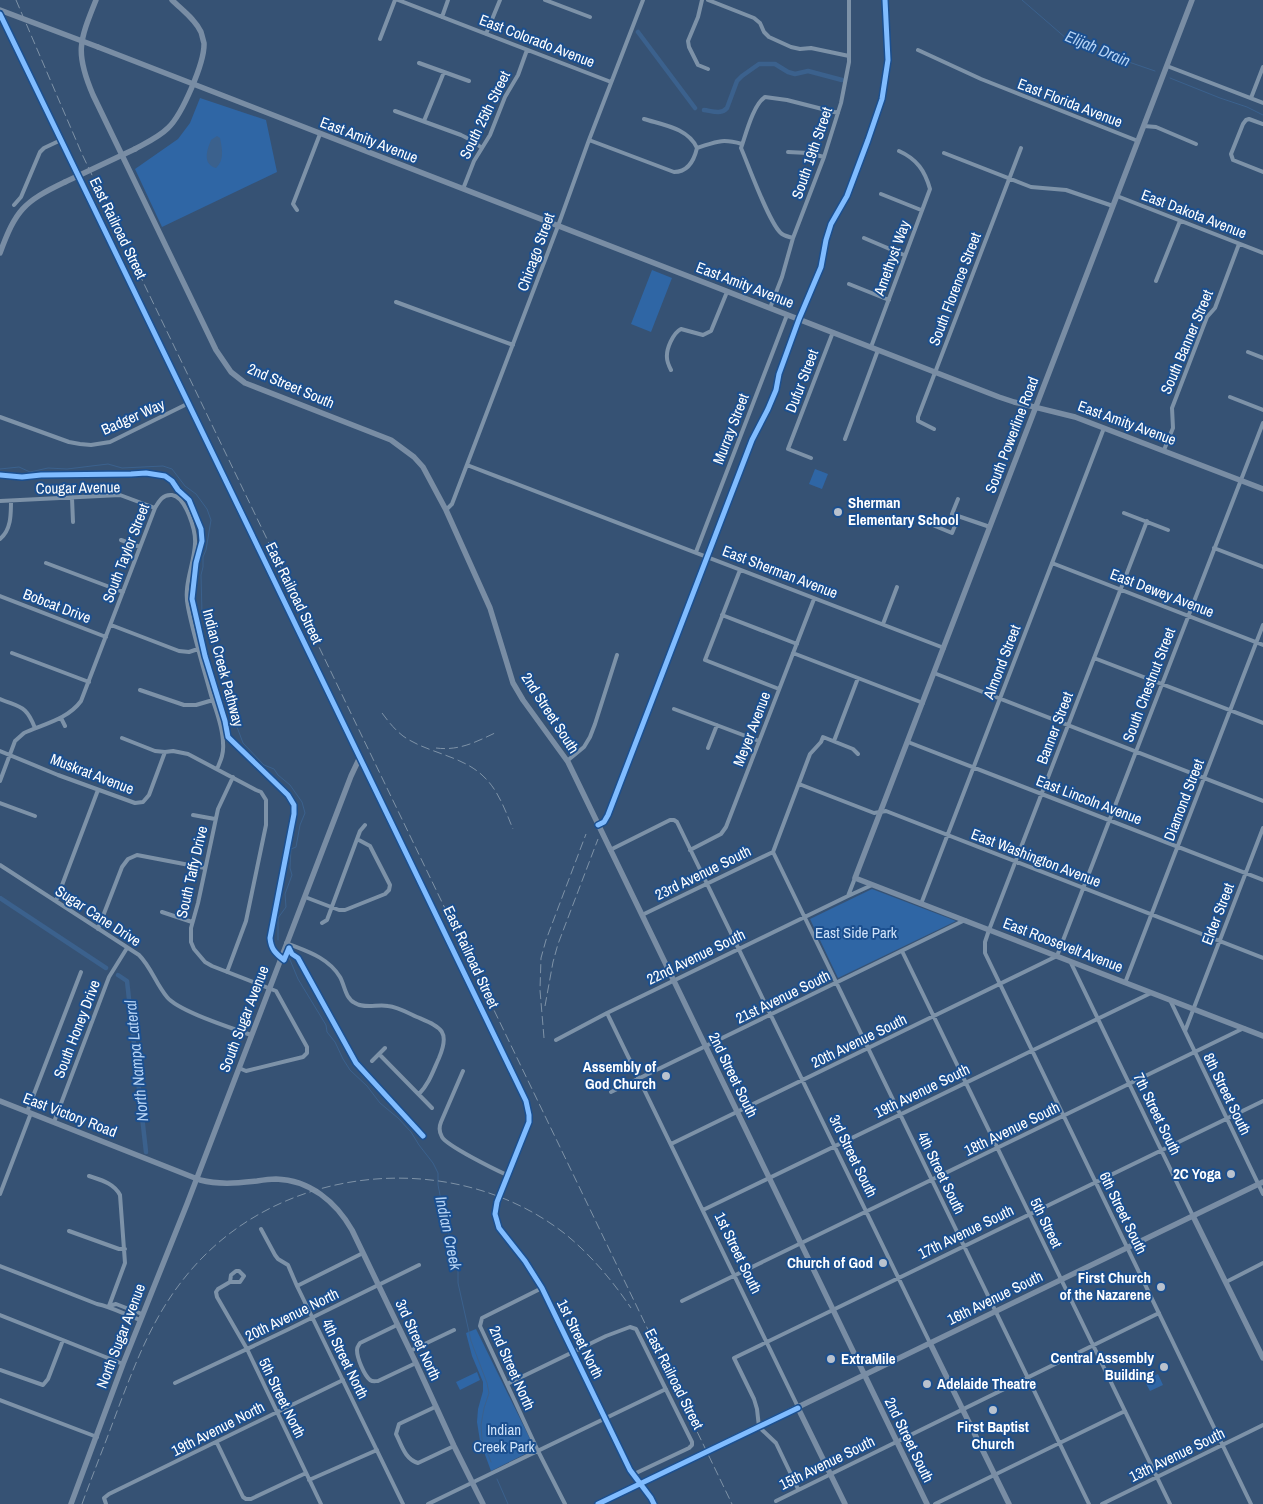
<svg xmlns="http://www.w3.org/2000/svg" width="1263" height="1504" font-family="'Archivo Narrow',sans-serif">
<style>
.green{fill:#2f66a5}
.water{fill:#3b618d}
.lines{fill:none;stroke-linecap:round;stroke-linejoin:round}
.stream{stroke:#3b618d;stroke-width:1}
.canal{stroke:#3b618d;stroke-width:4.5}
.street{stroke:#7d92a8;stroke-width:4}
.secondary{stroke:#798da4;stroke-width:5.5}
.rail{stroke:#7e92a7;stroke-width:1;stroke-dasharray:9 4;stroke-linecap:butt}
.secondary-bridge{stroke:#798da4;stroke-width:5.5}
.cycleway-casing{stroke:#1b4f8f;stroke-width:8}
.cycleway{stroke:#80bcff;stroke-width:5}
.poi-dot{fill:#b9c2ce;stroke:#1b4f8f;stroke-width:2}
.labels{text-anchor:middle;stroke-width:4;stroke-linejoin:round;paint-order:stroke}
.street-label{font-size:15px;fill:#fff;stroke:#1b4f8f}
.poi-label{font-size:15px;font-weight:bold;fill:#fff;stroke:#1b4f8f;text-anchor:end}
.park-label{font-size:15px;fill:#cfe3fa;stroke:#1b4f8f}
.water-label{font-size:16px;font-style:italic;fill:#b5d3f5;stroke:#1b4f8f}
</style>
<rect width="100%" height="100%" fill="#365274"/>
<path class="green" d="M 200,98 L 266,120 L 277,172 L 162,227 L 135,169 L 178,139 L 190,123 Z
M 652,270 L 672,278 L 651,332 L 631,324 Z
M 815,469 L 828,474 L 822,489 L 809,484 Z
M 872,889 L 956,921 L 838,978 L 810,919 Z
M 476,1329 L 535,1449 L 491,1471 L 480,1441 L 477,1422 L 478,1409 L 483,1391 L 483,1382 L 472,1356 L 466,1333 Z
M 477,1372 L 480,1380 L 460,1390 L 456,1382 Z
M 1158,1374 L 1163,1385 L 1150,1391 L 1144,1380 Z"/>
<path class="water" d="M 217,136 L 220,138 C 222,148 225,160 216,168 C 202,164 207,150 211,140 Z"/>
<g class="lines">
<path class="stream" d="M 1022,0 L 1067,39 L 1091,49 L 1155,71
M 1170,78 L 1220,98 L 1247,107 L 1263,115
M 0,469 L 19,467 L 30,472 L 48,468 L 67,469 L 108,464 L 122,468 L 163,466 L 172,469 L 185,486 L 196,494 L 207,509 L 211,520 L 206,550 L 203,557 L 203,567 L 201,575 L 202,614 L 212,639 L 222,673 L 231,711 L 243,743 L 264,765 L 274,769 L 278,775 L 290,785 L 302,802 L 305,813 L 300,825 L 296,847 L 291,849 L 290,868 L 292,875 L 285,894 L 286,907 L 278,918 L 278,940
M 288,955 L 298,979 L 326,1025 L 327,1032 L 335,1042 L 343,1059 L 350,1070 L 367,1086 L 380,1103 L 398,1118 L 411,1132 L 419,1145 L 433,1163 L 438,1173 L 438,1185 L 442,1205 L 442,1215 L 447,1224 L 451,1245 L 453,1261 L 458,1271 L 458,1283 L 471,1341 L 487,1383 L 489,1393 L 484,1408 L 481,1425 L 482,1439 L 491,1462
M 497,1479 L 508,1504"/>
<path class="canal" d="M 638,32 L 695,108
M 704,110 C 712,111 721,115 727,108 L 737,81 L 742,76 L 759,64 L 775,64 L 788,72 L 795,74 L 808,71 L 842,80
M 0,898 L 106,968
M 118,975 L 127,981 L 146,1152"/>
<path class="street" d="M 398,0 L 611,82
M 545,0 L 590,17
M 702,0 L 698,17 L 688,41 L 689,47 L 698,65 L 708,69
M 708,0 L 754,18 L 760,23 L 764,32 L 769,37 L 791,47 L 800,49 L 811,48 L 849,56
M 442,17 L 448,0
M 486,34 L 500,0
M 380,39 L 395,0
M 918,50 L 981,79 L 1138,141
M 419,63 L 469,81
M 1167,66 L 1263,103
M 1251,98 L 1263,67
M 395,111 L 461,135 L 471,140 L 482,148
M 644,119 C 663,125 688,128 697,148
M 424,121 L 444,72
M 1263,124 L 1249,119 L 1246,120 L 1243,124 L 1231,154 L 1233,160 L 1263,172
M 1144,126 L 1156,127 L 1196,144
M 589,140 L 674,172 C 688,172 694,161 697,148
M 697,148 C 716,142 721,138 742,144
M 788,152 L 808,153 L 824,157
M 944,153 L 1031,187 L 1066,190 L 1113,206
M 463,189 L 474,161 L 490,135 L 505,97 L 518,75 L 527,50
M 881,194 L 921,210
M 1117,196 L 1263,253
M 14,205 L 21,197 L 40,152 L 44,148 L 61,140
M 297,210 L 293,204 L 320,134
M 793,238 C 789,237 785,236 782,234 C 770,226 748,164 741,148 C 746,134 753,105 765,97 L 787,100 L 838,113
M 864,238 L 904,255
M 1156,281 L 1180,221
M 849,284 L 889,300
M 396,302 L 513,345
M 770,308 L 782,277 L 793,238 L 824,157 L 841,103 L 849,62 L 849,0
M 871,347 L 930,189 C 925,171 917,159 899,151
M 1248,352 L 1263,358
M 671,370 C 669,366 667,362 667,358 C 666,349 673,333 681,329 L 703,335 L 711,331 L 727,292
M 1230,397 L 1263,410
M 0,417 L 69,442 L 80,444 L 91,445 L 110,442 L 189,403
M 934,429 L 918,421 L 918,417 L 1021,148
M 845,439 L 878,350
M 1164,450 L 1173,428 L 1172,408 L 1207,317 L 1215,308 L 1239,244
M 811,458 L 788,449 L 833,332
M 467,465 L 944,648
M 72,498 L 73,522
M 958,499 L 952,514 L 990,527
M 0,501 L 120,495 L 155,508
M 446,510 L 452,504 L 558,226 L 589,140 L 643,0
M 1124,513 L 1168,530
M 1147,521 L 989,930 L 985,942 L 985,953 L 1251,1504
M 935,526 L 952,533 L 959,516
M 0,539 C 11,530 11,515 11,501
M 121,540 L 140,547
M 1214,548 L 1263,567
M 696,552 L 787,315
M 46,563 L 123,592
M 1052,563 L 1263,645
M 740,570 L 705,660 L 779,689
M 0,596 L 106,637
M 722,615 L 797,644
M 883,624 L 897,587
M 111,625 L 179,651 L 189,652 L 198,649
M 12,653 L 89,682
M 793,653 L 923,703
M 1094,658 L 1263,723
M 934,673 L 1263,801
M 140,690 L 184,705 L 196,705 L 213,700
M 0,699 C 21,708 26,705 35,728
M 674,709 L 759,741
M 61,718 L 65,726
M 122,738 L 155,751 L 165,752 L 173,751 L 188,754 L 256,790 L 261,792 L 266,800 L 266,825 L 246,921 L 227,972
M 834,741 L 858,678
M 908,742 L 1263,880
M 708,748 L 717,725
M 0,751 L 58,775 L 135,803 L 143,802 L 149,795 L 165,752
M 567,761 L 584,747 L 590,737 L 595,724 L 617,655
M 233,777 L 218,809 L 198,903 L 191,928 L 191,942 L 194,949 L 205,962 L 212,966 L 276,991 L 307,1047 L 307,1053 L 303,1057 L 246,1071 L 239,1068
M 0,781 L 15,741 L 24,733 C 44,724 68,719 81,701 L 155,508 C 159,501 163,494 172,495 C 186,497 196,531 195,544 C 194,565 183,585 188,607 C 194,637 203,666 211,695 C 216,710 223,727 223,743 C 224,753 221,760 217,769
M 799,784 L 874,813 L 886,811 L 1263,958
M 0,803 L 35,816
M 193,815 L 215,819
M 610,850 L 670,820 L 674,820 L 677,822 L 930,1343
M 690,850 L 721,834 L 726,827 L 814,599
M 773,852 L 1089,1504
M 773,852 L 810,754 L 821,742 L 823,737 L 853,749 L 858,754
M 0,865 L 139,955 C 151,967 156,984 167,997 C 178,1011 232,1028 251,1035
M 848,896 L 872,885
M 305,897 L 339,910 L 345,910 L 385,894 L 389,890 L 390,885 L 370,846 L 357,839
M 56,901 L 98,790
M 921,904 L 1104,428
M 162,912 L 192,922
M 642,915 L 773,852
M 322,923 L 327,920 L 360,831 L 365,825
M 98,929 L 122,867 L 128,859 L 137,855 L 205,868
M 286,943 C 306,951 328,957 340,977 C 345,986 345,998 355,1003 C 364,1009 378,1004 388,1006 C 398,1007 408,1013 417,1017 C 440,1027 451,1030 439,1058 C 433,1071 429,1084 419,1094
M 902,951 L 1170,1504
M 1070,961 L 1193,1216
M 1125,983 L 1263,625
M 1170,1000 L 1263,1194
M 607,1013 L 798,1407
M 1185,1031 L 1263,828
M 556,1040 L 607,1013 L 848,896 L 855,878
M 379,1054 L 432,1108
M 372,1061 L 385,1048
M 463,1071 L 441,1122 C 439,1127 439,1132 442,1137 C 447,1146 496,1170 507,1175
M 611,1092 L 965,920
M 27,1112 L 81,972
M 54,1122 L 109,977 L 127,948
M 671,1144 L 1057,956 L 1263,423
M 89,1176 C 101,1180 114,1183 120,1195 L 125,1263 L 109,1306
M 503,1186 L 497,1202 L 495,1214 L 499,1228 L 525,1261 L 542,1288 L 630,1470 L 651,1498 L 654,1504
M 0,1194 L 31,1113
M 703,1210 L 1151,993
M 261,1229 L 275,1255 L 278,1259 L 288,1265 L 297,1286 L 403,1504
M 69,1231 L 119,1249 L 125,1249
M 0,1266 L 97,1304 C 112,1307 126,1315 140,1320
M 236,1271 L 239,1271 L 244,1276 L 240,1282 L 230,1282 L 231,1275 Z
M 230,1282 L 218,1289 L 216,1292 L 217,1297 L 247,1349 L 321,1504
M 1226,1282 L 1263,1263
M 297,1286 L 363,1253
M 542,1288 L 482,1318 L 480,1326 L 538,1451 L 565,1504
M 682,1301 L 1244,1028
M 109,1306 L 116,1304 L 142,1314
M 0,1315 L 123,1364
M 397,1325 L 360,1343 C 358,1346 357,1347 357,1350 C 357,1358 364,1375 370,1380 C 373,1382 375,1381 378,1381 L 416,1363
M 410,1351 L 454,1330
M 0,1370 L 43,1385 L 48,1379 L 63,1340
M 175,1383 L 287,1330 L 419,1265
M 507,1384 L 606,1336 L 630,1327 L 636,1329 L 692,1442 L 692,1445 L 689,1448 L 634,1474
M 0,1400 L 97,1437
M 435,1407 L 399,1424 L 396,1434 C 402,1446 405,1459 418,1463 L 454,1446
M 217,1443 L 243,1497 L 246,1499 L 251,1499 L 306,1473
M 309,1480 L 377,1450
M 798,1489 L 776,1443 L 759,1427 L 757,1409 L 754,1399 L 734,1358 L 1263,1101
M 776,1501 L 1159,1313
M 106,1504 L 104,1498 L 109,1494 L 343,1380
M 428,1504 L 666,1389
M 935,1504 L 1125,1411
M 1102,1504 L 1263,1425"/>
<path class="secondary" d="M 96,0 C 79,42 75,53 93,95 L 216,350 L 231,372 L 245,383 L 391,440 L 414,457 L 423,467 L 446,510 L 490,608 L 513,683 L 523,700 L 568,762 L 927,1504
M 1192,0 L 855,878 L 1263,1036
M 0,14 C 174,377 352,738 526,1101 L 529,1115 L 529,1122 L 503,1186
M 98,47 L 999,397 L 1014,402 L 1075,417 L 1263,489
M 135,149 C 146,143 159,137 168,128 C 182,115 205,62 204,43 C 203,40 202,35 201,32 C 195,19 182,10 172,0
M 0,253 C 16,210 23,202 65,182
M 0,1101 L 200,1180 C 220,1185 237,1183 257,1181 C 263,1180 270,1179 276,1179 C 310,1180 336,1202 352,1230 L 416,1363 L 454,1446 L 483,1504
M 1193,1216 L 1263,1358
M 930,1343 L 1009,1504
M 798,1408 L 845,1504
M 765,1423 L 1263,1182
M 71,1504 L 123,1364 L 187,1204 L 351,776 L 360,757
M 598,1504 L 633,1487"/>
<path class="rail" d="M 16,0 L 82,154 L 120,234 L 732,1504
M 382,713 C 388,721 394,729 403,736 C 427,753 460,755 482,775 C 498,789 505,810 513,829
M 436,748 C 459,751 476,742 497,732
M 545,1006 L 553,962 L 558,944 L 598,839
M 544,1038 L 540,990 L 541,958 L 546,940 L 586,834
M 82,1504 C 94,1471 107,1439 119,1406 C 137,1359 154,1315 186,1276 C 276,1164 451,1146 564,1233 C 590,1254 612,1280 631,1308"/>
<path class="secondary-bridge" d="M 0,10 L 98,47
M 65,182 L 135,149
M 633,1487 L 765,1423"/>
<g class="cycleway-casing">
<path id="cycleway" d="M 0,14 C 174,377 352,738 526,1101 L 529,1115 L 529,1122 L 497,1202 L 495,1214 L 499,1228 L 525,1261 L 542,1288 L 630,1470 L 651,1498 L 654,1504
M 0,475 L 22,477 L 41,475 L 131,474 L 146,473 L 165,476 L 172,481 L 178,490 L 189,500 L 201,529 L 202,541 L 196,563 L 192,599 L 205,656 L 225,721 L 228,737 L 288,795 L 294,805 L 294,814 L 270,938 C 271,949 275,953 284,960 L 289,948
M 598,825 L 604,822 L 608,815 L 752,440 L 768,409 L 776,390 L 779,374 L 799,319 L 821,267 L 826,240 L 831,224 L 847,196 L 868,140 L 882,99 L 888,60 L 885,0
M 289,948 L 292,954 L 298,958 L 356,1063 L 423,1136
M 598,1504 L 798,1408"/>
</g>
<use href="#cycleway" class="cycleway"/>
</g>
<g class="poi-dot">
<circle cx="838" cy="512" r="5"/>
<circle cx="666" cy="1076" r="5"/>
<circle cx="1231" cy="1174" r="5"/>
<circle cx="883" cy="1263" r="5"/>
<circle cx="1161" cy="1287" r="5"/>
<circle cx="831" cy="1359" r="5"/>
<circle cx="1164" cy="1367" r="5"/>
<circle cx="927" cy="1384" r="5"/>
<circle cx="993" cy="1410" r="5"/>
</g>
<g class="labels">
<g class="street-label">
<text transform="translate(537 41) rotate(21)" y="5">East Colorado Avenue</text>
<text transform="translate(1070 103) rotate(21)" y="5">East Florida Avenue</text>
<text transform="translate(485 115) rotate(-64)" y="5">South 25th Street</text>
<text transform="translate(369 140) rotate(21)" y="5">East Amity Avenue</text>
<text transform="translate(812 153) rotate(-71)" y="5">South 19th Street</text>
<text transform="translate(1194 214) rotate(21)" y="5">East Dakota Avenue</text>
<text transform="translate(118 228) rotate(64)" y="5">East Railroad Street</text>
<text transform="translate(536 252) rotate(-70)" y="5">Chicago Street</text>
<text transform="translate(892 258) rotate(-70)" y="5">Amethyst Way</text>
<text transform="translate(745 285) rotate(21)" y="5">East Amity Avenue</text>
<text transform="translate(955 289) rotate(-69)" y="5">South Florence Street</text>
<text transform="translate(1187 342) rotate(-67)" y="5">South Banner Street</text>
<text transform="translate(802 381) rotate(-69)" y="5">Dufur Street</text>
<text transform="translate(291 386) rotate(23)" y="5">2nd Street South</text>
<text transform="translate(133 417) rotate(-24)" y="5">Badger Way</text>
<text transform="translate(1127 423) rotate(20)" y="5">East Amity Avenue</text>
<text transform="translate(731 429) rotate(-69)" y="5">Murray Street</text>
<text transform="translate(1012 435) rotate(-69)" y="5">South Powerline Road</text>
<text transform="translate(78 488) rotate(-1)" y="5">Cougar Avenue</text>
<text transform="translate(126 553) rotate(-69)" y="5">South Taylor Street</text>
<text transform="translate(780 572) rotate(21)" y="5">East Sherman Avenue</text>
<text transform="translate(294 593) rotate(64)" y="5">East Railroad Street</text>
<text transform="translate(1162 593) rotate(21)" y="5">East Dewey Avenue</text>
<text transform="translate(57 606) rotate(21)" y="5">Bobcat Drive</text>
<text transform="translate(1002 662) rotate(-69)" y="5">Almond Street</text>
<text transform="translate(223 668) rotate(75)" y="5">Indian Creek Pathway</text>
<text transform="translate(1149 685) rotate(-69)" y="5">South Chestnut Street</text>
<text transform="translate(550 713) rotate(57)" y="5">2nd Street South</text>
<text transform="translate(1055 728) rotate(-69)" y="5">Banner Street</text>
<text transform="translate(752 729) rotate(-69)" y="5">Meyer Avenue</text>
<text transform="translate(92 774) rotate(21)" y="5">Muskrat Avenue</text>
<text transform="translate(1089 800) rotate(21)" y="5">East Lincoln Avenue</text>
<text transform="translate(1184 800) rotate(-69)" y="5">Diamond Street</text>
<text transform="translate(1036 858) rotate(21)" y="5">East Washington Avenue</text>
<text transform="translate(192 872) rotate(-77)" y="5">South Taffy Drive</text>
<text transform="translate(703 873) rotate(-26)" y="5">23rd Avenue South</text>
<text transform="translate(1218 914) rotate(-69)" y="5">Elder Street</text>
<text transform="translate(98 916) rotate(33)" y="5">Sugar Cane Drive</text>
<text transform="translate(1063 945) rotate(21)" y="5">East Roosevelt Avenue</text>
<text transform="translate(471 957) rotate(65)" y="5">East Railroad Street</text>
<text transform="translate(696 957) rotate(-26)" y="5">22nd Avenue South</text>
<text transform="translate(783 997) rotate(-26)" y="5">21st Avenue South</text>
<text transform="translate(244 1019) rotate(-69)" y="5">South Sugar Avenue</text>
<text transform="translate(77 1029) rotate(-69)" y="5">South Honey Drive</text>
<text transform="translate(859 1041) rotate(-26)" y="5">20th Avenue South</text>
<text transform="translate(733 1075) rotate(64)" y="5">2nd Street South</text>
<text transform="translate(922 1091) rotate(-26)" y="5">19th Avenue South</text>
<text transform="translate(1227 1094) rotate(64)" y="5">8th Street South</text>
<text transform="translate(1157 1114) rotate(64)" y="5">7th Street South</text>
<text transform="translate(70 1115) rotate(21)" y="5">East Victory Road</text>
<text transform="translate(1012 1129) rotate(-26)" y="5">18th Avenue South</text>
<text transform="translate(853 1156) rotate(64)" y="5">3rd Street South</text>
<text transform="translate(941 1173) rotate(64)" y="5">4th Street South</text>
<text transform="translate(1123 1213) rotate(64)" y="5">6th Street South</text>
<text transform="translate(1046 1223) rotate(64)" y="5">5th Street</text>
<text transform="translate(966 1232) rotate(-26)" y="5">17th Avenue South</text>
<text transform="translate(738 1253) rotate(64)" y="5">1st Street South</text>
<text transform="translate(995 1298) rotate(-26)" y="5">16th Avenue South</text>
<text transform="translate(292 1315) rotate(-26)" y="5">20th Avenue North</text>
<text transform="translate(121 1336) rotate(-69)" y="5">North Sugar Avenue</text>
<text transform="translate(580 1339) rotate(64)" y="5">1st Street North</text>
<text transform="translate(418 1340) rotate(65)" y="5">3rd Street North</text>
<text transform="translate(345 1359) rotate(64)" y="5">4th Street North</text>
<text transform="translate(512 1368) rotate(66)" y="5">2nd Street North</text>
<text transform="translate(674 1379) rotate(63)" y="5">East Railroad Street</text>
<text transform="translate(282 1398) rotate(64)" y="5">5th Street North</text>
<text transform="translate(218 1429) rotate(-27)" y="5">19th Avenue North</text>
<text transform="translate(909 1440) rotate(64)" y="5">2nd Street South</text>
<text transform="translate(1177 1455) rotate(-26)" y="5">13th Avenue South</text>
<text transform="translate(827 1463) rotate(-26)" y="5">15th Avenue South</text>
</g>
<g class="poi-label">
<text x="848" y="508" text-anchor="start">Sherman<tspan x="848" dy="17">Elementary School</tspan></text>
<text x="656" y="1072">Assembly of<tspan x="656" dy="17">God Church</tspan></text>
<text x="1221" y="1179">2C Yoga</text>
<text x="873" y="1268">Church of God</text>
<text x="1151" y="1283">First Church<tspan x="1151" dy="17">of the Nazarene</tspan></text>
<text x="1154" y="1363">Central Assembly<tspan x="1154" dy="17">Building</tspan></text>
<text x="841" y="1364" text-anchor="start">ExtraMile</text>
<text x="937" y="1389" text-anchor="start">Adelaide Theatre</text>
<text x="993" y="1432" text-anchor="middle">First Baptist<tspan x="993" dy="17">Church</tspan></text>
</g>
<g class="park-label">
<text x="856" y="938">East Side Park</text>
<text x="504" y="1435">Indian<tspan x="504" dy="17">Creek Park</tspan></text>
</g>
<g class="water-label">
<text transform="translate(1098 48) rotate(23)" y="6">Elijah Drain</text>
<text transform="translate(136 1061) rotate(-96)" y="6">North Nampa Lateral</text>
<text transform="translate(449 1233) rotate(78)" y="6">Indian Creek</text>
</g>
</g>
</svg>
